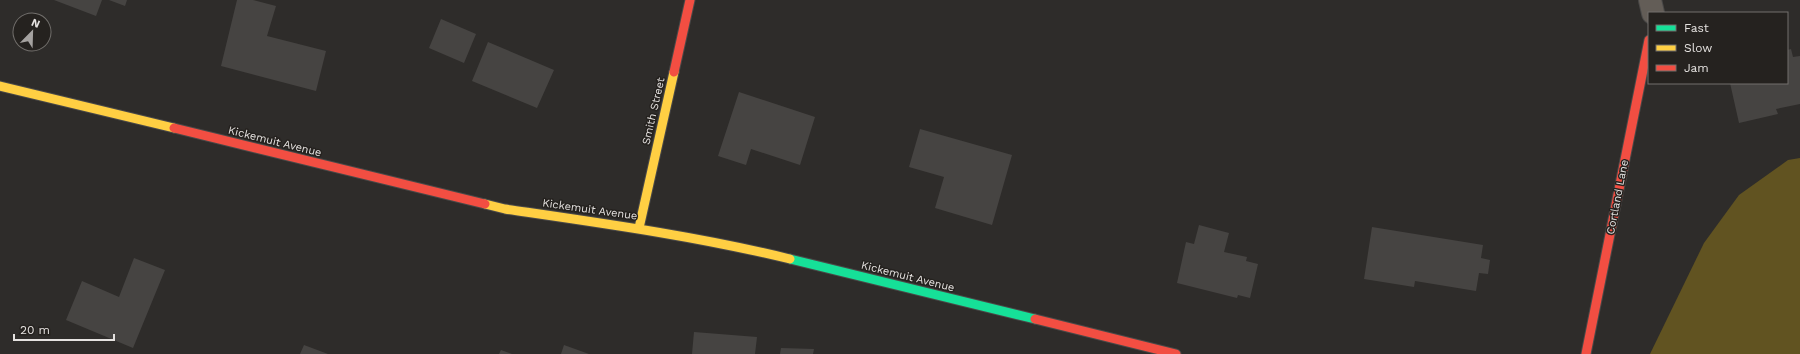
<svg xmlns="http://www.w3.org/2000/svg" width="1800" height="354" font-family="'Work Sans',sans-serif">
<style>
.forest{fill:#615321}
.building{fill:#464442}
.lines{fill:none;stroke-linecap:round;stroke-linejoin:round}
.street-casing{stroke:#4a4948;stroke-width:24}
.fast-casing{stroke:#4a4948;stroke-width:11}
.slow-casing{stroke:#4a4948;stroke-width:11}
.jam-casing{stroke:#4a4948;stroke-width:11}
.street{stroke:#635d57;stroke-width:22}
.fast{stroke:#16e098;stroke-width:9}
.slow{stroke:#ffcf43;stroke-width:9}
.jam{stroke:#f24e42;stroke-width:9}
.labels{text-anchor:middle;stroke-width:3;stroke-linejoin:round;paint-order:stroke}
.street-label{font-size:11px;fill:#e5e2e0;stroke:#25221f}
</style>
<rect width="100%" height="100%" fill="#2e2c2a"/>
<path class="forest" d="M 1800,158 L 1800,354 L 1650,354 L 1704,243 L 1739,195 L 1788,160 Z"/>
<path class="building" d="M 54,0 L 102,0 L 96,16 Z
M 109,0 L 127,0 L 125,6 Z
M 237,0 L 253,0 L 276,6 L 267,36 L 326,51 L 316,91 L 221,66 Z
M 441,19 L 476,34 L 464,63 L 429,48 Z
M 488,42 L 554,70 L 537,108 L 472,81 Z
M 1791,49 L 1793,57 L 1800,56 L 1800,104 L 1776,109 L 1778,114 L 1739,123 L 1730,83 L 1787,83 L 1787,50 Z
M 739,92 L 815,117 L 800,165 L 751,149 L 746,165 L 718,156 Z
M 920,129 L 1012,155 L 992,225 L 935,208 L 944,177 L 909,167 Z
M 1199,225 L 1229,233 L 1224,252 L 1247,257 L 1246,261 L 1258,264 L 1250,298 L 1238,295 L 1237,298 L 1177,283 L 1186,242 L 1194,244 Z
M 1372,227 L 1483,245 L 1481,258 L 1490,260 L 1488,274 L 1479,273 L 1476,291 L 1415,281 L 1414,287 L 1364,279 Z
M 134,258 L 165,270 L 133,348 L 66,320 L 82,281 L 119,297 Z
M 694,332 L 757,337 L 755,354 L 692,354 Z
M 304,345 L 328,354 L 300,354 Z
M 564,345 L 589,354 L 561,354 Z
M 781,348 L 814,349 L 813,354 L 780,354 Z
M 501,350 L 512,354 L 499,354 Z"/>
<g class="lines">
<g class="street-casing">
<path id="street" d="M 1650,0 L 1653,13"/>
</g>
<g class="fast-casing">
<path id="fast" d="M 790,259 L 1035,319"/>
</g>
<g class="slow-casing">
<path id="slow" d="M 0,86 L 174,128
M 485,204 L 505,209 C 601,223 696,236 790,259
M 639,228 L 674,72"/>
</g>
<g class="jam-casing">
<path id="jam" d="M 674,72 L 690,0
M 174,128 L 485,204
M 1035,319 L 1176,354
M 1586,354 L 1649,40"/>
</g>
<use href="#street" class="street"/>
<use href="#fast" class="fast"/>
<use href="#slow" class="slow"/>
<use href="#jam" class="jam"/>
</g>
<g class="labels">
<g class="street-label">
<text transform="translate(653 111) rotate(-77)" y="4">Smith Street</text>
<text transform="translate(275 141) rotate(14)" y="4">Kickemuit Avenue</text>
<text transform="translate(1617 197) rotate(-79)" y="4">Cortland Lane</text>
<text transform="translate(590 209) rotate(8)" y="4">Kickemuit Avenue</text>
<text transform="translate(908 276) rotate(14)" y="4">Kickemuit Avenue</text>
</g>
</g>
<rect x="1648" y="12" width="140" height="72" fill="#25221f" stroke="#726f6c"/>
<rect x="1656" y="25" width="20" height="6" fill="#16e098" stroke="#726f6c"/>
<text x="1684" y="32" font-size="12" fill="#e5e2e0">Fast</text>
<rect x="1656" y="45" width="20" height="6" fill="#ffcf43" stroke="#726f6c"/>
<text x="1684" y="52" font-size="12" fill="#e5e2e0">Slow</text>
<rect x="1656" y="65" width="20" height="6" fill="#f24e42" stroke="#726f6c"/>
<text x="1684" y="72" font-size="12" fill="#e5e2e0">Jam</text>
<g transform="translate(32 32) rotate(23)"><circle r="19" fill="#25221f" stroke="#726f6c"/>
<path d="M0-3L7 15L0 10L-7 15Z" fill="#a5a2a0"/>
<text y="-6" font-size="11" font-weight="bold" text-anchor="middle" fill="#e5e2e0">N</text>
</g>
<path d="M14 334v6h100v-6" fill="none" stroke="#e5e2e0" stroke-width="2"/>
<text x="20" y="334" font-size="12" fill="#e5e2e0" stroke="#25221f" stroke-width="3" paint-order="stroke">20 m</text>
</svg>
